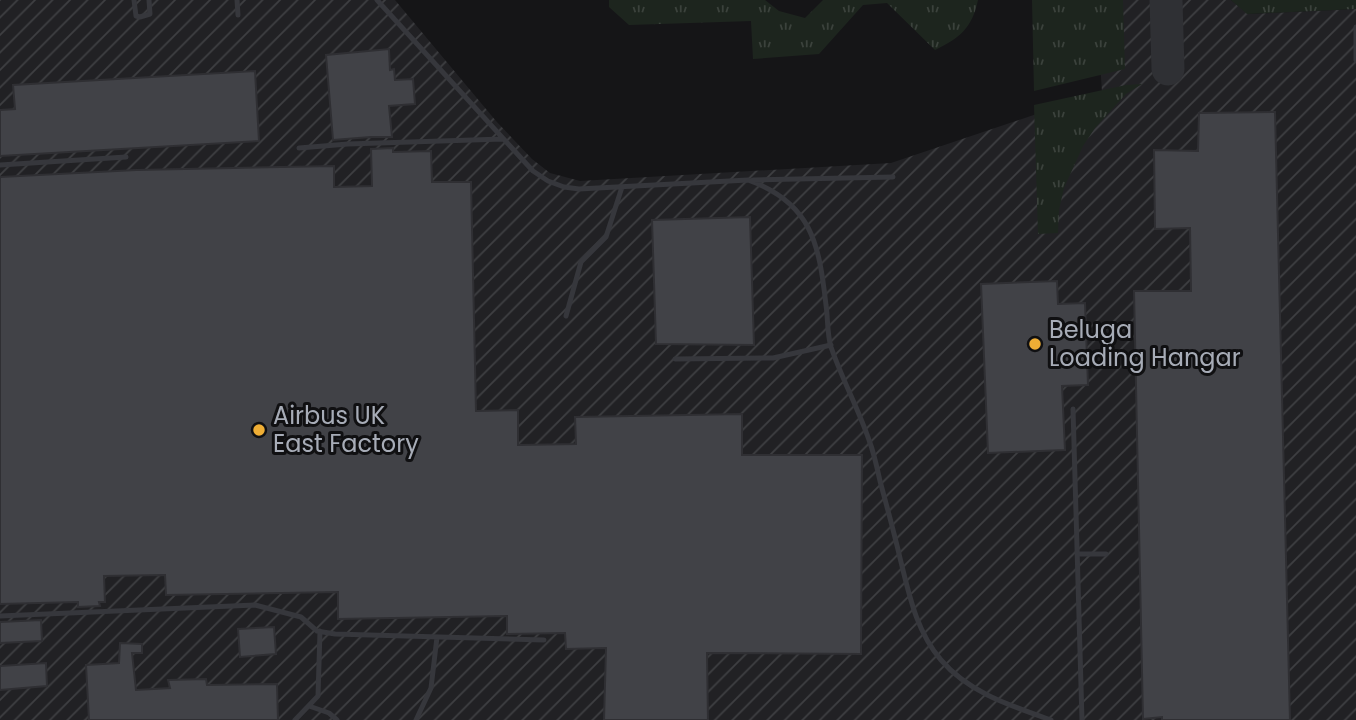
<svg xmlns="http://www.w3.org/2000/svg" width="1356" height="720" font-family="Poppins,sans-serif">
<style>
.industrial{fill:url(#industrial-furrows)}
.grass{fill:url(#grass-tufts)}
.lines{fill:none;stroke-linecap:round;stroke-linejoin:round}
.taxiway{stroke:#2f3034;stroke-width:33}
.building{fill:#414247;stroke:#2f2f33;stroke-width:2}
.lane{stroke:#36373c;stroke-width:5}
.poi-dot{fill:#efae35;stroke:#101012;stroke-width:2.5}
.labels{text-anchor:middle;stroke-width:6;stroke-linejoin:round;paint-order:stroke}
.poi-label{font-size:24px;fill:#a7acb7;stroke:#101012;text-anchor:start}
</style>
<defs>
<pattern id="industrial-furrows" width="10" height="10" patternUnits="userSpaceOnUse" patternTransform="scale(1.75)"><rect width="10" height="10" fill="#212124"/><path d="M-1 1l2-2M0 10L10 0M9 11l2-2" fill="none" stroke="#3e3f42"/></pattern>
<pattern id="grass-tufts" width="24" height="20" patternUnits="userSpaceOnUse" patternTransform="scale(1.75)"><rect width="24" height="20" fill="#1d251e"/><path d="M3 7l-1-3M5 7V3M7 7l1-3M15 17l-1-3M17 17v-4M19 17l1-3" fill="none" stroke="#3b423c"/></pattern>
</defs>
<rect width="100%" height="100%" fill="#151517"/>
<path class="industrial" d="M 0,0 L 395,0 L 496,121 L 532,159 L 550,173 L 580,181 L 891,163 L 1102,92 L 1096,0 L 1231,0 L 1248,14 L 1356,9 L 1356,720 L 0,720 Z"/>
<path class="grass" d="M 609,0 L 765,0 L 779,11 L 805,18 L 823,0 L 978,0 C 972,28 960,38 935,50 L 887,3 L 863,5 L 819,54 L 753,59 L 751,21 L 629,25 L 609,7 Z
M 1032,0 L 1123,0 L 1125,69 L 1034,91 Z
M 1231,0 L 1356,0 L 1356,9 L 1247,14 Z
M 1142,84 L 1126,94 L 1095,128 L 1083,146 L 1064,188 L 1059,210 L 1058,233 L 1038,234 L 1034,105 L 1126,85 Z"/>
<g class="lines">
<path class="taxiway" d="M 1166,0 L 1168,69"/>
</g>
<path class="building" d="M 389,49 L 390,70 L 394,69 L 395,80 L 413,79 L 415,104 L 389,106 L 392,137 L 371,137 L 333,140 L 326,55 Z
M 255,71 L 259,141 L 0,156 L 0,110 L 15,109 L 13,85 Z
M 1275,112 L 1290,720 L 1162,720 L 1162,717 L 1143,719 L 1134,291 L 1191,291 L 1190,228 L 1155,229 L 1154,150 L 1198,151 L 1199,113 Z
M 393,148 L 393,152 L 431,151 L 432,182 L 471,182 L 476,411 L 518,410 L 518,445 L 576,444 L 575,417 L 742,414 L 742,455 L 862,455 L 861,654 L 707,653 L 708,720 L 604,720 L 606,648 L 566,649 L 565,633 L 507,634 L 507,616 L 338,619 L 338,592 L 166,595 L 165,575 L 104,576 L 105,602 L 99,602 L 100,606 L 78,607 L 78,602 L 0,604 L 0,177 L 136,170 L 334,166 L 334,187 L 372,186 L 371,149 Z
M 750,217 L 754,345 L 656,344 L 652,220 Z
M 1057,281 L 1058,304 L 1085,303 L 1088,385 L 1062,386 L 1065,450 L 988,453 L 981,284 Z
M 41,620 L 42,641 L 0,643 L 0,622 Z
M 274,627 L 276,654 L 240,657 L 238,629 Z
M 120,643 L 142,644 L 142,653 L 132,653 L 136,690 L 170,688 L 168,680 L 206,679 L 207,685 L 277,684 L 278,720 L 89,720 L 86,665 L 119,663 Z
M 46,663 L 47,686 L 0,690 L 0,666 Z"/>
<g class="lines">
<path class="lane" d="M 134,0 L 136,16 L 140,17 L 150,14 L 149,0
M 237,0 L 238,15
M 377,0 L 521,158 L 533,171 L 548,181 L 564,187 L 579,189 L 748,180 C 812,203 819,244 826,305 C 828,318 827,334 831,347 C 842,379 858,408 869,440 C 874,453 877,467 880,481 C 887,507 894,532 900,558 C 909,594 916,631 941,660 C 969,693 1012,706 1051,720
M 1356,27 L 1356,60
M 299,148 L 348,144 L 503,139
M 0,165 L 126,157
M 753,180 L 893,177
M 566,316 L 581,262 L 606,237 L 622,187
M 675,359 L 773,358 L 831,345
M 1073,409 L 1082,720
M 1078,554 L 1106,554
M 0,616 L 255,605 L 301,617 L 317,631 L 335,634 L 544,640
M 309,706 L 329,713 L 337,720
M 295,720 L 318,696 L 320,631
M 416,720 L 431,688 L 437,637"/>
</g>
<g class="poi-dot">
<circle cx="1035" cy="344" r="7"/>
<circle cx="259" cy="430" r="7"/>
</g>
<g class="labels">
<g class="poi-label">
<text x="1049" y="338">Beluga<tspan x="1049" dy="28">Loading Hangar</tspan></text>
<text x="273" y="424">Airbus UK<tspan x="273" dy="28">East Factory</tspan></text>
</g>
</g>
</svg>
